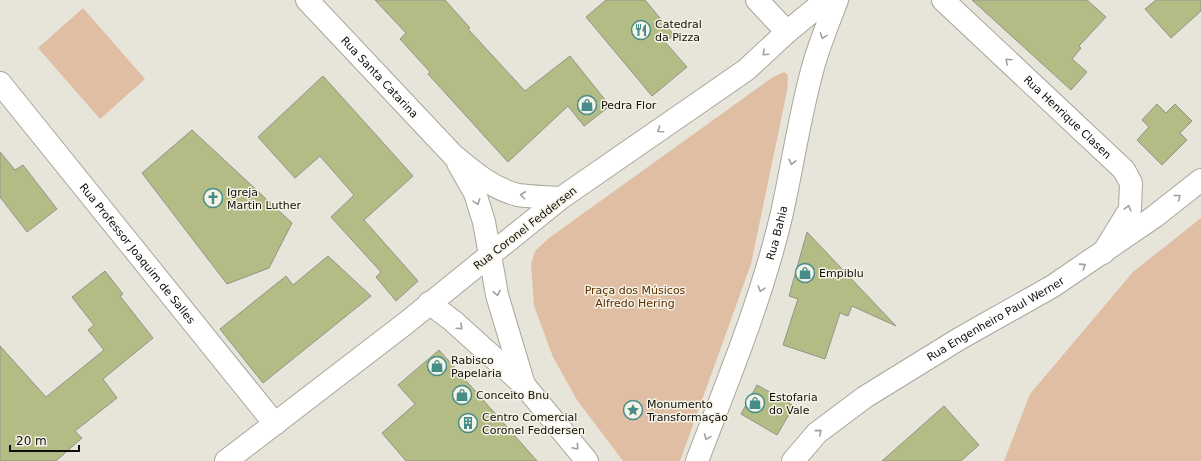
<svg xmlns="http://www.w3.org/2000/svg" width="1201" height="461" font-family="'DejaVu Sans',sans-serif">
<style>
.green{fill:#dfbea4}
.building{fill:#b4bc85;stroke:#919489}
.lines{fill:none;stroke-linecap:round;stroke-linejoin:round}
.street-casing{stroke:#a8a69b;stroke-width:24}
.secondary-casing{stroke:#a8a69b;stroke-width:24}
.primary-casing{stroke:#a8a69b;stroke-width:24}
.street{stroke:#fff;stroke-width:22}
.secondary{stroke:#fff;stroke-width:22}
.primary{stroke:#fff;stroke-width:22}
.oneway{stroke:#9f9f9d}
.labels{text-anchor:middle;stroke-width:3;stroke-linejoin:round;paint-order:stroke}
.poi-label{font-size:11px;fill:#0f0f0b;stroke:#f5f2e6;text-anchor:start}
.street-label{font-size:11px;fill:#0f0f0b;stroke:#f5f2e6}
.park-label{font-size:11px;fill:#5b2f00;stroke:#f5f2e6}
</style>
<rect width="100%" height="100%" fill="#e7e5d9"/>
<path class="green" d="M 83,8 L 145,79 L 100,119 L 38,48 Z
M 784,72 L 788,75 L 787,91 L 751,264 L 680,461 L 623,461 L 577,400 L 553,357 L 534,306 L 531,264 L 535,251 L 549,238 L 773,77 Z
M 1201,218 L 1201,461 L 1004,461 L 1030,394 L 1133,272 Z"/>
<path class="building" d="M 375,0 L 445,0 L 470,28 L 468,29 L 525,91 L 570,56 L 610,106 L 584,126 L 568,106 L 508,162 L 428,74 L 430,72 L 400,39 L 406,33 Z
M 606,0 L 645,0 L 674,35 L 665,42 L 687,67 L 652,96 L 586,17 Z
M 972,0 L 1087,0 L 1106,17 L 1079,46 L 1081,48 L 1072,59 L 1087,72 L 1071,90 Z
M 1156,0 L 1201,0 L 1201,11 L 1171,38 L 1145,9 Z
M 323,76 L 413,176 L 364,220 L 418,281 L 396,301 L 376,277 L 381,272 L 331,217 L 354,195 L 320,156 L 295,178 L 258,137 Z
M 1157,104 L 1166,113 L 1175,104 L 1192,121 L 1180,133 L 1187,140 L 1162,165 L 1137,140 L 1149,127 L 1142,120 Z
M 192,130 L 292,223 L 269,268 L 227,284 L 142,173 Z
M 0,152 L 15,170 L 23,165 L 57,209 L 27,232 L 0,197 Z
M 807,232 L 896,326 L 852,306 L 848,316 L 840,313 L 825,359 L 783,345 L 798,299 L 789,296 Z
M 328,256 L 371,296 L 263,383 L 220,329 L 286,276 L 293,285 Z
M 105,271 L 123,294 L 120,296 L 153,338 L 103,379 L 117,398 L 75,431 L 82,438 L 56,461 L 0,461 L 0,346 L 46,397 L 104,350 L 88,330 L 94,325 L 72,297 Z
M 439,350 L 537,461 L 406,461 L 382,433 L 415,404 L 398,385 Z
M 757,385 L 794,406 L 777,435 L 741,414 Z
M 944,406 L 979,445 L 961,461 L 882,461 Z"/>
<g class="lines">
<g class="street-casing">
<g id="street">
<path d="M 757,0 L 787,32"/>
<path id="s1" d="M 0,83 L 275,424"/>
<path d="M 429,303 L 453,321 L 524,385"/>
<path d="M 226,461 L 406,323 L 490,255"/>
</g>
</g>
<g class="secondary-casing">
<g id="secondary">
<path id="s2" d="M 307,0 L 453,155 C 472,171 493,189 518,195 C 532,197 548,197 561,198"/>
<path id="s3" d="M 943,0 L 1124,170 L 1131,183 L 1130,209 L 1103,253"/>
<path d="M 458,163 L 475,193 L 484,222 L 490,255"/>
</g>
</g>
<g class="primary-casing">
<g id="primary">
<path d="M 587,461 L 524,385 L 497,295 L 490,255 L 561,198 L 746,70 L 787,32 L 826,0"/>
<path id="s4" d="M 697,461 C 728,380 761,301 781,217 C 792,169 799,119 812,71 C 818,47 828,24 837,0"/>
<path id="s5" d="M 793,461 L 817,433 L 865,397 L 959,339 L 1053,286 L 1154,217 L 1201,180"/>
</g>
</g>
<use href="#street" class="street"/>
<use href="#secondary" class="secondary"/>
<use href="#primary" class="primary"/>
</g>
<defs><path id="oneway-chevron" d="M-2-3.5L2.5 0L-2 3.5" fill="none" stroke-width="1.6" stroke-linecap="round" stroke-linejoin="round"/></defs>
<g class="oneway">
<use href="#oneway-chevron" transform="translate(823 36) rotate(111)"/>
<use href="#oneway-chevron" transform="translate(765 53) rotate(137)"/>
<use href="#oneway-chevron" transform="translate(1008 61) rotate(-137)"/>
<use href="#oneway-chevron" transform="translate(660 130) rotate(145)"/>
<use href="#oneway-chevron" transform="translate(792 162) rotate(102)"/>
<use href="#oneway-chevron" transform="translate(523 195) rotate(-173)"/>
<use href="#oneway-chevron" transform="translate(1178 197) rotate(-38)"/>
<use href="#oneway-chevron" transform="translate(477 202) rotate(72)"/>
<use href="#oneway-chevron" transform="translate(1128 208) rotate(-75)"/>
<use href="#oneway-chevron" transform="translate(1083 266) rotate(-33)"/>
<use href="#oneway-chevron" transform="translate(761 289) rotate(107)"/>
<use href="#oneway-chevron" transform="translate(497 293) rotate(78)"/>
<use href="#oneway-chevron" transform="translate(460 327) rotate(42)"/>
<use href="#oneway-chevron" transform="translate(819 432) rotate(-41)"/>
<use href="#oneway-chevron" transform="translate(707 437) rotate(111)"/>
<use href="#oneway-chevron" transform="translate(576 447) rotate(50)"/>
</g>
<defs>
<g id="restaurant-ring" transform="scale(1)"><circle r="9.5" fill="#f5f2e6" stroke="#468d89" stroke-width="1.5"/><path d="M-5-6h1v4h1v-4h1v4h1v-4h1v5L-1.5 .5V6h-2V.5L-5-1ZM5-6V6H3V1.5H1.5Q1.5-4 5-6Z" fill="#468d89"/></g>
<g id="shop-ring" transform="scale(1)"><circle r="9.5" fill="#f5f2e6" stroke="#468d89" stroke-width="1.5"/><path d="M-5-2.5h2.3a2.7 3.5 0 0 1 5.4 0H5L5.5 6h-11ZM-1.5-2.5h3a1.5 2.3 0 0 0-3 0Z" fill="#468d89"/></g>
<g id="church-ring" transform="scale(1)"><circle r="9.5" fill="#f5f2e6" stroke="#468d89" stroke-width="1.5"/><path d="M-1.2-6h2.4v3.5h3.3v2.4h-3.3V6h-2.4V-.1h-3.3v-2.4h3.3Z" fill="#468d89"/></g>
<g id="sight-ring" transform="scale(1)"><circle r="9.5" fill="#f5f2e6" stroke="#468d89" stroke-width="1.5"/><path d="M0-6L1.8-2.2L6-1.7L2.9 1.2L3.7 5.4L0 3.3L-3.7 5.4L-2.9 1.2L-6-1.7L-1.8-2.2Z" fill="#468d89"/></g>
<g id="building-ring" transform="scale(1)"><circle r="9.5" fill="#f5f2e6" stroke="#468d89" stroke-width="1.5"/><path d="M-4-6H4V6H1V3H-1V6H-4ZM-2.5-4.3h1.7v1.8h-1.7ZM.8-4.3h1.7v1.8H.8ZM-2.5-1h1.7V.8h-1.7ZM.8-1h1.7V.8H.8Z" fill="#468d89"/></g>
</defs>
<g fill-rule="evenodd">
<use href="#restaurant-ring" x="641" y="30"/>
<use href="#shop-ring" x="587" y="105"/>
<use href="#church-ring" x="213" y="198"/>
<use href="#shop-ring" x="805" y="273"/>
<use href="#shop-ring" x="437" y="366"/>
<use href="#shop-ring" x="462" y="395"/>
<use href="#shop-ring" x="755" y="403"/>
<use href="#sight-ring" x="633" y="410"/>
<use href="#building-ring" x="468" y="423"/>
</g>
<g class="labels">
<g class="poi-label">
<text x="655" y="28">Catedral<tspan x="655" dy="13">da Pizza</tspan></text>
<text x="601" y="109">Pedra Flor</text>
<text x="227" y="196">Igreja<tspan x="227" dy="13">Martin Luther</tspan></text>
<text x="819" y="277">Empiblu</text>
<text x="451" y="364">Rabisco<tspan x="451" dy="13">Papelaria</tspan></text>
<text x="476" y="399">Conceito Bnu</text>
<text x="769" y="401">Estofaria<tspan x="769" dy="13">do Vale</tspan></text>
<text x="647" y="408">Monumento<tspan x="647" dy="13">Transformação</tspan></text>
<text x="482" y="421">Centro Comercial<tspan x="482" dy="13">Coronel Feddersen</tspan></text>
</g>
<g class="street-label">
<text dy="4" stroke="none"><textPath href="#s2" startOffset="106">Rua Santa Catarina</textPath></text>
<text dy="4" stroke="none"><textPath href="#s3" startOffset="171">Rua Henrique Clasen</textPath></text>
<text transform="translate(525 228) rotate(-38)" y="4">Rua Coronel Feddersen</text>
<text dy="4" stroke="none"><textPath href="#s4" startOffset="242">Rua Bahia</textPath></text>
<text dy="4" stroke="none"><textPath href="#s1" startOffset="219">Rua Professor Joaquim de Salles</textPath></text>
<text dy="4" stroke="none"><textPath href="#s5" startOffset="249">Rua Engenheiro Paul Werner</textPath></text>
</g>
<g class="park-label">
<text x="635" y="294">Praça dos Músicos<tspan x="635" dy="13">Alfredo Hering</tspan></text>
</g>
</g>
<path d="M10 445v6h69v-6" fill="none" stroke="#0f0f0b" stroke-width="2"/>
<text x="16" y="445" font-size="12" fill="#0f0f0b" stroke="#f5f2e6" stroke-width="3" paint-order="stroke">20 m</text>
</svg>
